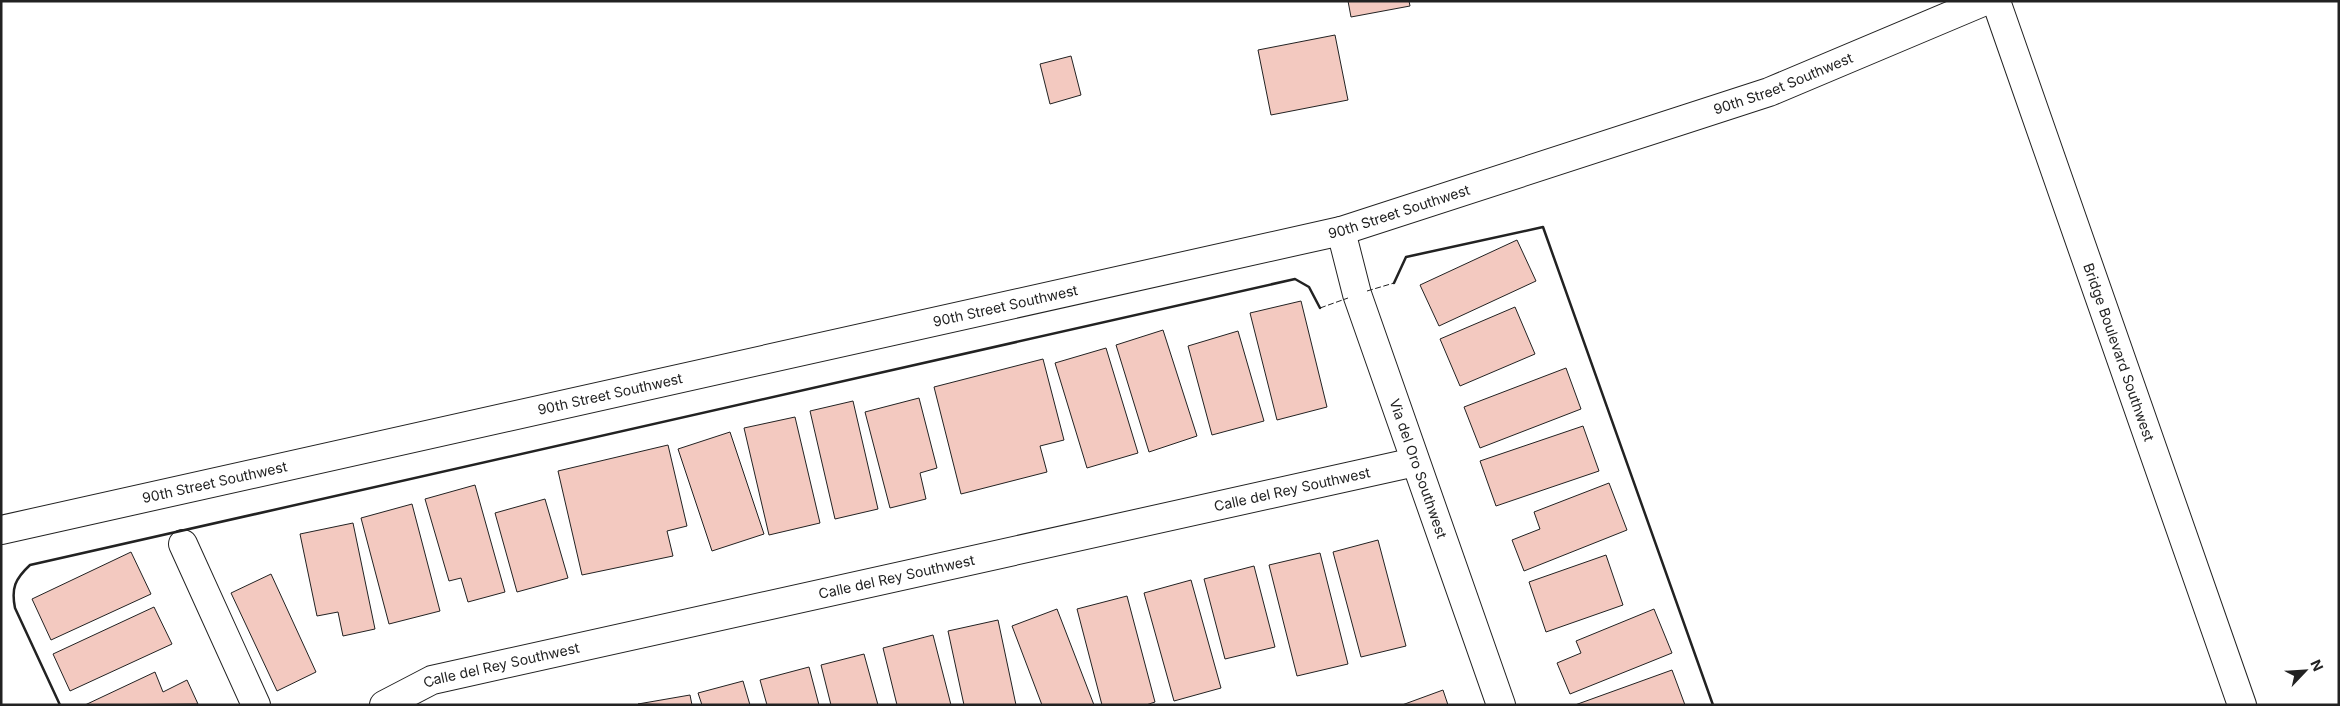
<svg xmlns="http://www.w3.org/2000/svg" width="2340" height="706" font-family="Inter,sans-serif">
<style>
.building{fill:#f3c9c0;stroke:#222}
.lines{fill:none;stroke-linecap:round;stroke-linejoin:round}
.street-casing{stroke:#222;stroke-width:30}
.secondary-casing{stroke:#222;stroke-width:30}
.street{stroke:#fff;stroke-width:28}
.secondary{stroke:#fff;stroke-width:28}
.fence{stroke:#222;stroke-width:1;stroke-dasharray:6 2.5;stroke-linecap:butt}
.wall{stroke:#222;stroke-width:2.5}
.labels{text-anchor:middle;stroke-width:4;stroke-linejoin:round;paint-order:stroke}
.street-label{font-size:14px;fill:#222;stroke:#fff}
</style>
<rect width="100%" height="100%" fill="#fff"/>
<path class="building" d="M 1348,1 L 1409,1 L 1410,6 L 1351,17 Z
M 1335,35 L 1348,100 L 1271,115 L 1258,50 Z
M 1071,56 L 1081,95 L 1050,104 L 1040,64 Z
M 1517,240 L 1536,281 L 1439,326 L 1420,285 Z
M 1301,301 L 1327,407 L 1277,420 L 1250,313 Z
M 1515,307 L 1535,354 L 1460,386 L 1440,339 Z
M 1163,330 L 1197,436 L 1149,452 L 1116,345 Z
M 1238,331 L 1264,421 L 1212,435 L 1188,346 Z
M 1106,348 L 1138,453 L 1087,468 L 1055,363 Z
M 1043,359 L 1064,440 L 1040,446 L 1047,472 L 961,494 L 934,387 Z
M 1566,368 L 1581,409 L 1480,448 L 1464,407 Z
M 919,398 L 937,468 L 920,473 L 926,499 L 890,508 L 865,412 Z
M 853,401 L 878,509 L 835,519 L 810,411 Z
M 795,417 L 820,523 L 769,535 L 744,428 Z
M 1583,426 L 1599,471 L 1496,506 L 1480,461 Z
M 730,432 L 764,534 L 712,551 L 678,449 Z
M 668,445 L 687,526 L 667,531 L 673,556 L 582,575 L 558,471 Z
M 1609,483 L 1627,530 L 1524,571 L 1512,540 L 1540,529 L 1534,512 Z
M 475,485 L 505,592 L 468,602 L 461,578 L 449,581 L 425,499 Z
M 545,499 L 568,578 L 517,592 L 495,513 Z
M 412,504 L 440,611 L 389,624 L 361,518 Z
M 353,523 L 375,629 L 343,636 L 338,612 L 317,616 L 300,534 Z
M 1378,540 L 1406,646 L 1361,657 L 1333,552 Z
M 131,552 L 151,594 L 51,640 L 32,599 Z
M 1320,553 L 1348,664 L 1297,676 L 1269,565 Z
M 1606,555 L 1623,605 L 1546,632 L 1529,582 Z
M 1254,566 L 1275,647 L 1225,659 L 1204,579 Z
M 271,574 L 316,672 L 277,691 L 231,593 Z
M 1191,580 L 1221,688 L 1174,701 L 1144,593 Z
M 1127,596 L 1155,702 L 1146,705 L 1102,705 L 1077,609 Z
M 154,607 L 172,644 L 70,691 L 53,654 Z
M 1057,609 L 1094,705 L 1042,705 L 1012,626 Z
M 1654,609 L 1672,653 L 1570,694 L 1557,663 L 1581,653 L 1576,641 Z
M 998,620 L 1016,705 L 964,705 L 948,631 Z
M 933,635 L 951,705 L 897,705 L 883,648 Z
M 864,654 L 878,705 L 831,705 L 821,665 Z
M 809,667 L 819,705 L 767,705 L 760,680 Z
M 1672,670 L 1685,705 L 1575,705 Z
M 155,672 L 163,692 L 187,680 L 198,704 L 85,705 Z
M 743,681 L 750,705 L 702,705 L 698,693 Z
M 1443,690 L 1448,705 L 1402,705 Z
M 690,695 L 692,705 L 638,704 Z"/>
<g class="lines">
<g class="street-casing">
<g id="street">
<path id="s1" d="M 1341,231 L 1357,294 L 1501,705"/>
<path d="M 183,544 L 256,705"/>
<path id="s2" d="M 384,705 L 432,680 L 1415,462"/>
</g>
</g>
<g class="secondary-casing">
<g id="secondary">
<path id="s3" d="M 1996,1 L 2242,705"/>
<path id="s4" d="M 1,530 L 1341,231 L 1769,92 L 1985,1"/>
</g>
</g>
<use href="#street" class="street"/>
<use href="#secondary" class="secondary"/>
<path class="fence" d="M 1367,291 L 1394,283
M 1320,308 L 1348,298"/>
<path class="wall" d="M 1394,283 L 1406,257 L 1543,227 L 1713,705
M 60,705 L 15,608 C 11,588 15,579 30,565 L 1295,279 L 1309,287 L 1320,308"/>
</g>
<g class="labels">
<g class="street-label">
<text dy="5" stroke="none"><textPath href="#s4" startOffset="1839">90th Street Southwest</textPath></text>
<text dy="5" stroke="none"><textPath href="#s4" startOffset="1434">90th Street Southwest</textPath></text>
<text dy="5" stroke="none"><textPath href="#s4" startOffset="1029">90th Street Southwest</textPath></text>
<text dy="5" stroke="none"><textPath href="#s3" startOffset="372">Bridge Boulevard Southwest</textPath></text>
<text dy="5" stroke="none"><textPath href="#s4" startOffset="624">90th Street Southwest</textPath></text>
<text dy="5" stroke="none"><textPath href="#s1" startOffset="250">Via del Oro Southwest</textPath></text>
<text dy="5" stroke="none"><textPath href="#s4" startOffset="219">90th Street Southwest</textPath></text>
<text dy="5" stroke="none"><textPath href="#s2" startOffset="935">Calle del Rey Southwest</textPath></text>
<text dy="5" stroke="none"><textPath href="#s2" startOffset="530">Calle del Rey Southwest</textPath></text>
<text dy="5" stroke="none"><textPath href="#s2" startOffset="125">Calle del Rey Southwest</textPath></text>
</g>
</g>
<rect width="2340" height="706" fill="none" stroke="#222222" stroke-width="5"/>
<g transform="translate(2305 671) rotate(65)" stroke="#ffffff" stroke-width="4" paint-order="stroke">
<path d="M0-4L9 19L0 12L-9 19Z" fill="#222222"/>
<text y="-8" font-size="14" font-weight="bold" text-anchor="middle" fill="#222222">N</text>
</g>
</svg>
